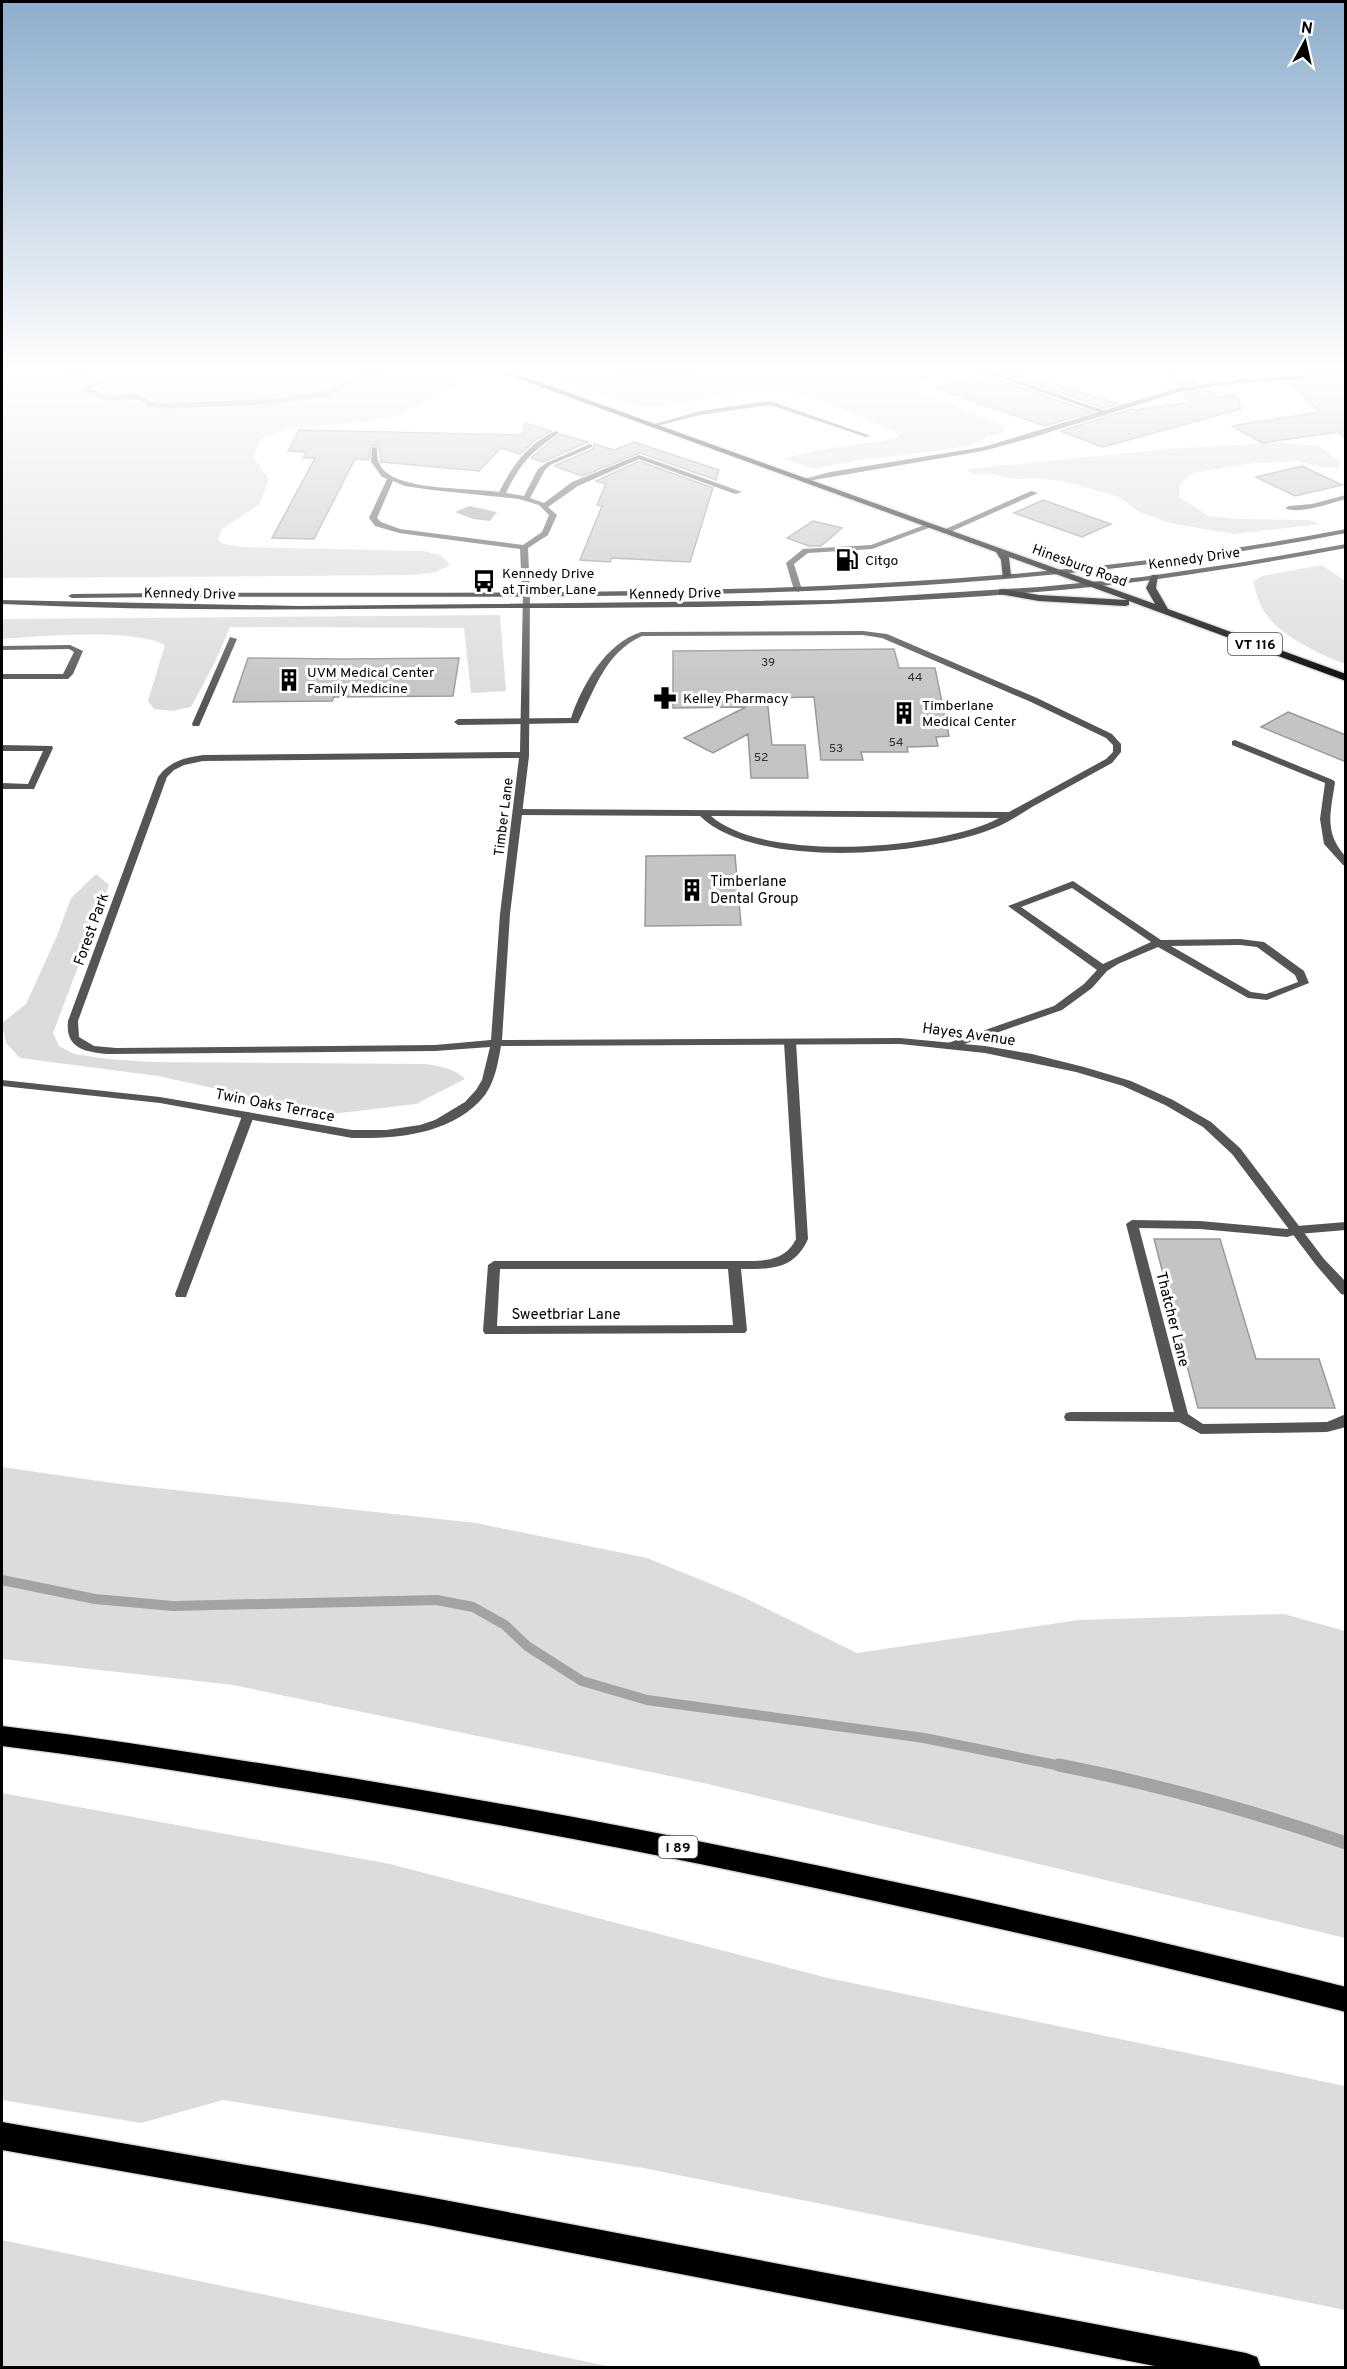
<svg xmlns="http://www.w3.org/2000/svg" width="1347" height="2369" font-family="Overpass,sans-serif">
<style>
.green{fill:#dcdcdc}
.water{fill:#a3a3a3}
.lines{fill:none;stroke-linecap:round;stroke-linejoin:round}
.stream-far2{stroke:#a3a3a3;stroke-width:5}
.stream-far1{stroke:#a3a3a3;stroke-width:10}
.stream{stroke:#a3a3a3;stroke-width:13}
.building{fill:#c4c4c4;stroke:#999;stroke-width:1.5}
.primary-casing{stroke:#dbdbdb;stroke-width:3}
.motorway-casing{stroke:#dbdbdb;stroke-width:3}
.service{fill:#555;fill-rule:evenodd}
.minor{fill:#555;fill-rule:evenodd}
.secondary{fill:#222;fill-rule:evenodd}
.primary{fill:#000;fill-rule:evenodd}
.motorway{fill:#000;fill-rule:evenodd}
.labels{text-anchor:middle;stroke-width:6;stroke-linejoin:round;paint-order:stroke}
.number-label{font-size:12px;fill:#313131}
.far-street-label{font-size:14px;fill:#000;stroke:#fff}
.far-poi-label{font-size:14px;fill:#000;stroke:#fff;text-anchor:start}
.shield{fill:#fff;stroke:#4c4c4c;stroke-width:1.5}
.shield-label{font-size:14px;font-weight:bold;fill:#000}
.poi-label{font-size:15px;fill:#000;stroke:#fff;text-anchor:start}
.street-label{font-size:15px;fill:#000;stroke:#fff}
</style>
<rect width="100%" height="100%" fill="#fff"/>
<path class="green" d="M 2,370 L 458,370 L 460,371 L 455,385 C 429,400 405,414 375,420 C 337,427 295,421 261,439 L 253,457 L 269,479 L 260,504 L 222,529 L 218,540 L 224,544 L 241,547 L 424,551 L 442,556 L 450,565 L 436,572 L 415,575 L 2,578 Z
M 540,370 L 960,370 L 914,384 L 914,389 L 1004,426 L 1004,432 L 987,436 L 980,443 L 945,450 L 858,460 L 813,469 L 784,458 L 824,449 L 895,439 L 899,435 L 886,427 C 852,414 815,394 778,390 C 737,386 698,404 657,407 C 624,408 572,382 540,370 Z
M 1279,443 L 1319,446 L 1340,462 L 1338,468 L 1320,467 L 1298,461 L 1252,463 L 1192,473 L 1180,485 L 1179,497 L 1209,516 L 1236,519 L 1309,520 L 1321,524 L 1233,534 L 1170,523 L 1139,512 L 1119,497 L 1067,482 L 1039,478 L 1014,479 L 992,474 L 971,474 L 967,469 L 1179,448 Z
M 1322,565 L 1345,581 L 1345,664 C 1318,653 1283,638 1265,613 C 1259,605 1256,591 1253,582 L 1262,576 Z
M 500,615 L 506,691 L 471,693 L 464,628 L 230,627 L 215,662 L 191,707 L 172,711 L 154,709 L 148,701 L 165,645 C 135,628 39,636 2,639 L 2,619 Z
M 96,874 L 109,885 L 53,1033 L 59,1046 L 74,1054 L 108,1059 L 151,1062 L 425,1064 C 440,1066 454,1068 465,1079 L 416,1104 L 332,1114 L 158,1076 L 20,1058 L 6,1043 L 2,1023 L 26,1004 L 56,938 L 71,898 Z
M 2,1467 L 120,1484 L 476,1523 L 647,1558 L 743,1597 L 857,1653 L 1078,1620 L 1284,1614 L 1345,1631 L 1345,1938 L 708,1784 L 233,1685 L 2,1659 Z
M 2,1793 L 390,1864 L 828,1978 L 1345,2086 L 1345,2310 L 643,2168 L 223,2100 L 141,2123 L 2,2100 Z
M 2,2240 L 612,2367 L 2,2367 Z"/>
<path class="water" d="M 469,506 L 497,512 L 490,521 L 473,519 L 455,512 Z"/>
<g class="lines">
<path class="stream-far2" d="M 65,370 L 63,372 L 104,379 L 84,390 L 111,398 L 139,397 L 150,404 L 162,406 L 270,402 L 331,393 L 357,376 L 399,370
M 615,370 L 623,375 L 635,376 L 721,370"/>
<path class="stream-far1" d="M 2,1580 L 95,1599 L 173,1606 L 437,1600 L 473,1607 L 505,1625 L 527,1646 L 582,1681 L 647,1700 L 924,1738 L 1066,1767"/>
<path class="stream" d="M 1059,1765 C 1156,1784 1253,1811 1346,1843"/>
</g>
<path class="building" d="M 993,370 L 1013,370 L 1118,404 L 1104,408 Z
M 1163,370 L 1170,370 L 1195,383 L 1178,386 Z
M 1277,370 L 1346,370 L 1346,371 L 1282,374 Z
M 986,371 L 987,376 L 1092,412 L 1045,426 L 936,388 Z
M 1346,379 L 1346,439 L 1339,432 L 1262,443 L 1232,426 L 1319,412 L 1290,382 Z
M 1207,390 L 1220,397 L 1237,394 L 1241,409 L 1103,447 L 1060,431 L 1132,409 L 1137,410 L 1191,402 L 1184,394 Z
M 525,423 L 551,431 L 536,440 L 520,454 L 501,448 L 479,471 L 381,462 L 379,447 L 371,445 L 369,460 L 355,459 L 314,539 L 272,538 L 315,458 L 303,458 L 306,452 L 288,451 L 299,430 L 523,435 Z
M 560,434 L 588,442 L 543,462 L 531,458 Z
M 634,442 L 719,470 L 716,480 L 640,453 L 582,476 L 554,466 L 593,449 L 594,444 L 614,450 Z
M 639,461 L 713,488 L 690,562 L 612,558 L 610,562 L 580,560 L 602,506 L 597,505 L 606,484 L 596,481 Z
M 1302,466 L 1342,485 L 1295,496 L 1256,477 Z
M 1043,500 L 1111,524 L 1082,537 L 1014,513 Z
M 813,521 L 842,528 L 821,546 L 809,546 L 787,538 Z
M 894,649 L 899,668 L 935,668 L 949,736 L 936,737 L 938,746 L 907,747 L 908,752 L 861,752 L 863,760 L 821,760 L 814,697 L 767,698 L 772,745 L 805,745 L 808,778 L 751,778 L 748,734 L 713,753 L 684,738 L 746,707 L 673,708 L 673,651 Z
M 248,658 L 343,659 L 459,658 L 453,696 L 334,697 L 332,701 L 233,702 Z
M 1288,712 L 1346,735 L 1346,762 L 1261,727 Z
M 735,855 L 741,925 L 645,926 L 646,856 Z
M 1154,1239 L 1220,1239 L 1256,1359 L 1319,1359 L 1335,1408 L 1198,1408 Z"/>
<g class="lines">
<g class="primary-casing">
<path id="primary" d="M 495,370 L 505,370 L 1155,604 L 1146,588 L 1152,575 L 1158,575 L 1156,588 L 1168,609 L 1346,674 L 1346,681 L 1129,601 L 1129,605 L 1125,606 L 1039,601 L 999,594 L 999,590 L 1002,589 L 1039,595 L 1127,600 L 1009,557 L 1011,576 L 1003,578 L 1001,560 L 996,552 Z"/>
</g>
<g class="motorway-casing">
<path id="motorway" d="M 2,1726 C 102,1738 202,1754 302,1770 C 653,1826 1000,1901 1346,1987 L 1346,2012 C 1000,1925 653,1848 302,1791 C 202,1775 102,1758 2,1746 Z
M 2,2122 L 423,2196 L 1246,2353 L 1257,2357 L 1261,2368 L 1165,2368 L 423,2224 L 2,2150 Z"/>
</g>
<path class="service" d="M 990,371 L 1106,411 L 1107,412 L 1102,413 L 988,374 L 987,373 Z
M 770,401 L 871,436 L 866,437 L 770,405 L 700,415 L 657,426 L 654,424 L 700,411 Z
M 556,431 L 558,432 L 558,434 C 531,452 520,464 506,493 L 524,496 L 538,469 L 546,463 L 590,444 L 592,445 L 592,447 L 550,465 L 545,470 L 530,498 L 544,503 L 572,482 L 639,455 L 742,492 L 735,494 L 639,459 L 578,486 L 548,507 L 557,515 L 548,535 L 528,548 L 530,593 L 526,595 L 522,593 L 520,549 L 399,533 L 375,526 L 369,518 L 387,479 L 382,477 L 371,462 L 372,447 L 377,448 C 377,458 378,466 387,473 C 408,490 471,488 499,492 C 512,466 528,443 556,431 ZM 393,481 L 405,486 L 432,490 L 519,499 L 539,505 L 549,515 L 542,532 L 523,545 L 400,529 L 381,522 L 377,518 Z
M 1031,491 L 1038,493 L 948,533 L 941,531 Z
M 1346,495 L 1346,499 C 1330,503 1299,515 1285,508 L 1289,506 L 1312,504 Z
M 927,524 L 934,526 L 872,549 L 808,553 L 794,564 L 802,590 L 798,592 L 794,590 L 786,563 L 803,549 L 871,545 Z
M 863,631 L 887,634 L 1037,698 L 1112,734 L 1121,744 L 1121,752 L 1112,763 C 1085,778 1059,792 1032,807 C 1019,815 1006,824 992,829 C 924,856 755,870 700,816 L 518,815 L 513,812 L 518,809 L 1009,812 L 1106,759 L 1113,752 L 1113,745 L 1106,738 L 1031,702 L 882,638 L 863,635 L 642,636 C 606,652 594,690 578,723 L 458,725 L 454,722 L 458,719 L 571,718 C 582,685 606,643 641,632 ZM 711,816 L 999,818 C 940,850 764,863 711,816 Z
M 230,637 L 237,639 L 200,724 L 199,726 L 193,726 L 192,724 Z
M 70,645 L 83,651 L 73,674 L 68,679 L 2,679 L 2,674 L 63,674 L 74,652 L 69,649 L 2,650 L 2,646 Z
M 1235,740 L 1333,780 L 1335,782 C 1331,812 1323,832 1346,857 L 1346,866 L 1343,865 L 1324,844 L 1320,819 L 1325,783 L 1232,745 L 1232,741 Z
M 2,745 L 52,746 L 53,748 L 34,789 L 2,789 L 2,783 L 28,784 L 43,751 L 2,751 Z
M 1073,881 L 1161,940 L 1240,939 L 1264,942 L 1304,971 L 1309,983 L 1267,1000 L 1248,998 L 1158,947 L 1118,964 L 1107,971 L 1092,988 L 1062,1010 L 956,1047 L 948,1047 L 946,1045 L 948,1043 L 1054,1006 L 1084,984 L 1097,970 L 1008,906 ZM 1072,888 L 1151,942 L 1103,964 L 1021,907 ZM 1240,945 L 1257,947 L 1295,975 L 1298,982 L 1266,994 L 1251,992 L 1171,946 Z
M 790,1039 L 796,1042 L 808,1239 C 794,1270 771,1269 741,1269 L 747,1330 L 745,1333 L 485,1334 L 483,1331 L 488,1265 L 494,1261 L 754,1261 C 773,1260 787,1257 796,1239 L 784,1042 ZM 500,1269 L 728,1269 L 733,1325 L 497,1326 Z
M 248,1112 L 254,1116 L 187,1294 L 186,1297 L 176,1297 L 175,1294 L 242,1116 Z
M 1132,1220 L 1200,1221 L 1287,1229 L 1297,1226 L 1346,1222 L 1346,1230 L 1298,1234 L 1287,1237 L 1200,1229 L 1139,1228 L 1188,1414 L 1203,1424 L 1327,1422 L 1346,1414 L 1346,1427 L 1327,1432 L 1201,1434 L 1179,1422 L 1066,1421 L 1064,1417 L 1066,1413 L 1071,1412 L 1174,1412 L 1126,1224 Z"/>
<path class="minor" d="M 1346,373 L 1346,377 L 1241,383 L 1179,392 L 1034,437 L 983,451 L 808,481 L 804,479 L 830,472 L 983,447 L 1178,388 L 1241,379 Z
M 523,591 L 530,593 L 529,756 L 510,914 L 502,1040 L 900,1038 L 985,1046 L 1032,1054 L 1084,1067 L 1131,1081 L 1173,1100 L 1211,1122 L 1240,1148 L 1324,1259 L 1346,1282 L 1346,1295 L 1341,1294 L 1316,1265 L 1232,1154 L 1203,1127 L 1165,1105 L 1123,1086 L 1076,1072 L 985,1053 L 900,1044 L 501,1046 C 498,1063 495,1081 485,1095 C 454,1134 398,1139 352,1138 L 160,1103 L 2,1086 L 2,1080 L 160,1097 L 352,1130 L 386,1130 L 420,1125 L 435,1120 L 465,1102 L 476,1090 L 482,1080 L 490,1047 L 435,1051 L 108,1054 C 85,1052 65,1048 68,1021 L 158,777 C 170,761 184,758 203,755 L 520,752 ZM 519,758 L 500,914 L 491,1040 L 435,1045 L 116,1048 L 94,1046 L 79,1037 L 78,1021 L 167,777 L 174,770 L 184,765 L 203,761 Z"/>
<path class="secondary" d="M 1346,529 L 1346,533 C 926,615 497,592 72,598 L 68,596 L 72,594 C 497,588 926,610 1346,529 Z
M 1346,544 L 1346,548 C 1243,567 1141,584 1037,592 C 859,607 681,608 503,608 C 335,609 169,612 2,604 L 2,600 L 299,606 L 833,600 L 1039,587 L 1142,577 L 1244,562 Z"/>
<use href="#primary" class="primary"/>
<use href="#motorway" class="motorway"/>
</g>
<linearGradient id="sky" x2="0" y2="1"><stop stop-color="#8cadcc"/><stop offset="0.53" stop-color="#fff"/><stop offset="1" stop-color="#fff" stop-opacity="0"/></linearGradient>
<rect width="1347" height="701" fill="url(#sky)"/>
<defs>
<g id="fuel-bare" transform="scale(1.8)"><path d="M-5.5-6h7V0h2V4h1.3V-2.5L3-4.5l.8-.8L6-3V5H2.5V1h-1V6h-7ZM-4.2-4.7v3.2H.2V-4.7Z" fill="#000" stroke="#fff" stroke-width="2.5" paint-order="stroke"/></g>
<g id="bus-bare" transform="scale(1.8)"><path d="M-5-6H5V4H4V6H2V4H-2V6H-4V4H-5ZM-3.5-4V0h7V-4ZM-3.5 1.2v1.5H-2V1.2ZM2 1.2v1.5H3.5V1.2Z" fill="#000" stroke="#fff" stroke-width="2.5" paint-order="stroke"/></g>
<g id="building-bare" transform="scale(1.8)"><path d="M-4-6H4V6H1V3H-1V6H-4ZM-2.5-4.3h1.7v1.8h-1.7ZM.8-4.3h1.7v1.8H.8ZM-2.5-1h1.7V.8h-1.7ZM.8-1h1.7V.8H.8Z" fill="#000" stroke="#fff" stroke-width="2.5" paint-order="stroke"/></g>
<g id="pharmacy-bare" transform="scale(1.8)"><path d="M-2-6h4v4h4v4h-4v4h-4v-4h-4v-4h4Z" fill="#000" stroke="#fff" stroke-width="2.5" paint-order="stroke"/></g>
</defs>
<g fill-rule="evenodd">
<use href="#fuel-bare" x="847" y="560"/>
<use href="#bus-bare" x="484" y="581"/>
<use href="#building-bare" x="289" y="680"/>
<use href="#pharmacy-bare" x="665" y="698"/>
<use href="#building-bare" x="904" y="713"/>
<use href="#building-bare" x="692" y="890"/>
</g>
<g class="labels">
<g class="number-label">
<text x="768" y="666">39</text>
<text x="915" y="681">44</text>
<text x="896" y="746">54</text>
<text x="836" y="752">53</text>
<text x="761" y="761">52</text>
</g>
<g class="far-street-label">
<text transform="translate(1194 558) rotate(-8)" y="5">Kennedy Drive</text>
<text transform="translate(1080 565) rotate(20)" y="5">Hinesburg Road</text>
<text transform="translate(190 593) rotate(1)" y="5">Kennedy Drive</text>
<text transform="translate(675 593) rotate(-1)" y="5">Kennedy Drive</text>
<text transform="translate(503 817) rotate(-83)" y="5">Timber Lane</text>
</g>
<g class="far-poi-label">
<text x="865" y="565">Citgo</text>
<text x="502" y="578">Kennedy Drive<tspan x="502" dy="16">at Timber Lane</tspan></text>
<text x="307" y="677">UVM Medical Center<tspan x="307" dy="16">Family Medicine</tspan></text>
<text x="683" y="703">Kelley Pharmacy</text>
<text x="922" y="710">Timberlane<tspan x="922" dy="16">Medical Center</tspan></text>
</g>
<g class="shield">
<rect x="1228" y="633" width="54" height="22" rx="4.5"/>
<rect x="658.5" y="1836" width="39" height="22" rx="4.5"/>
</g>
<g class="shield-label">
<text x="1255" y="649">VT 116</text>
<text x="678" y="1852">I 89</text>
</g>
<g class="poi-label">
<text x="710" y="886">Timberlane<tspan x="710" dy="17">Dental Group</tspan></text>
</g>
<g class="street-label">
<text transform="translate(91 929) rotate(-70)" y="5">Forest Park</text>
<text transform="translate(969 1034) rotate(8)" y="5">Hayes Avenue</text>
<text transform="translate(275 1105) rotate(11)" y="5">Twin Oaks Terrace</text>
<text x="566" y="1319">Sweetbriar Lane</text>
<text transform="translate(1173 1319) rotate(76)" y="5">Thatcher Lane</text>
</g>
</g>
<rect width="1347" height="2369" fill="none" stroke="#000000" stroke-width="6"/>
<g transform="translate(1305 42) rotate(8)" stroke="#ffffff" stroke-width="4.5" paint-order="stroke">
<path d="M0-4.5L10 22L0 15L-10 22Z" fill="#000000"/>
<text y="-9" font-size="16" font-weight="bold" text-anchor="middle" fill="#000000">N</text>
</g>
</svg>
